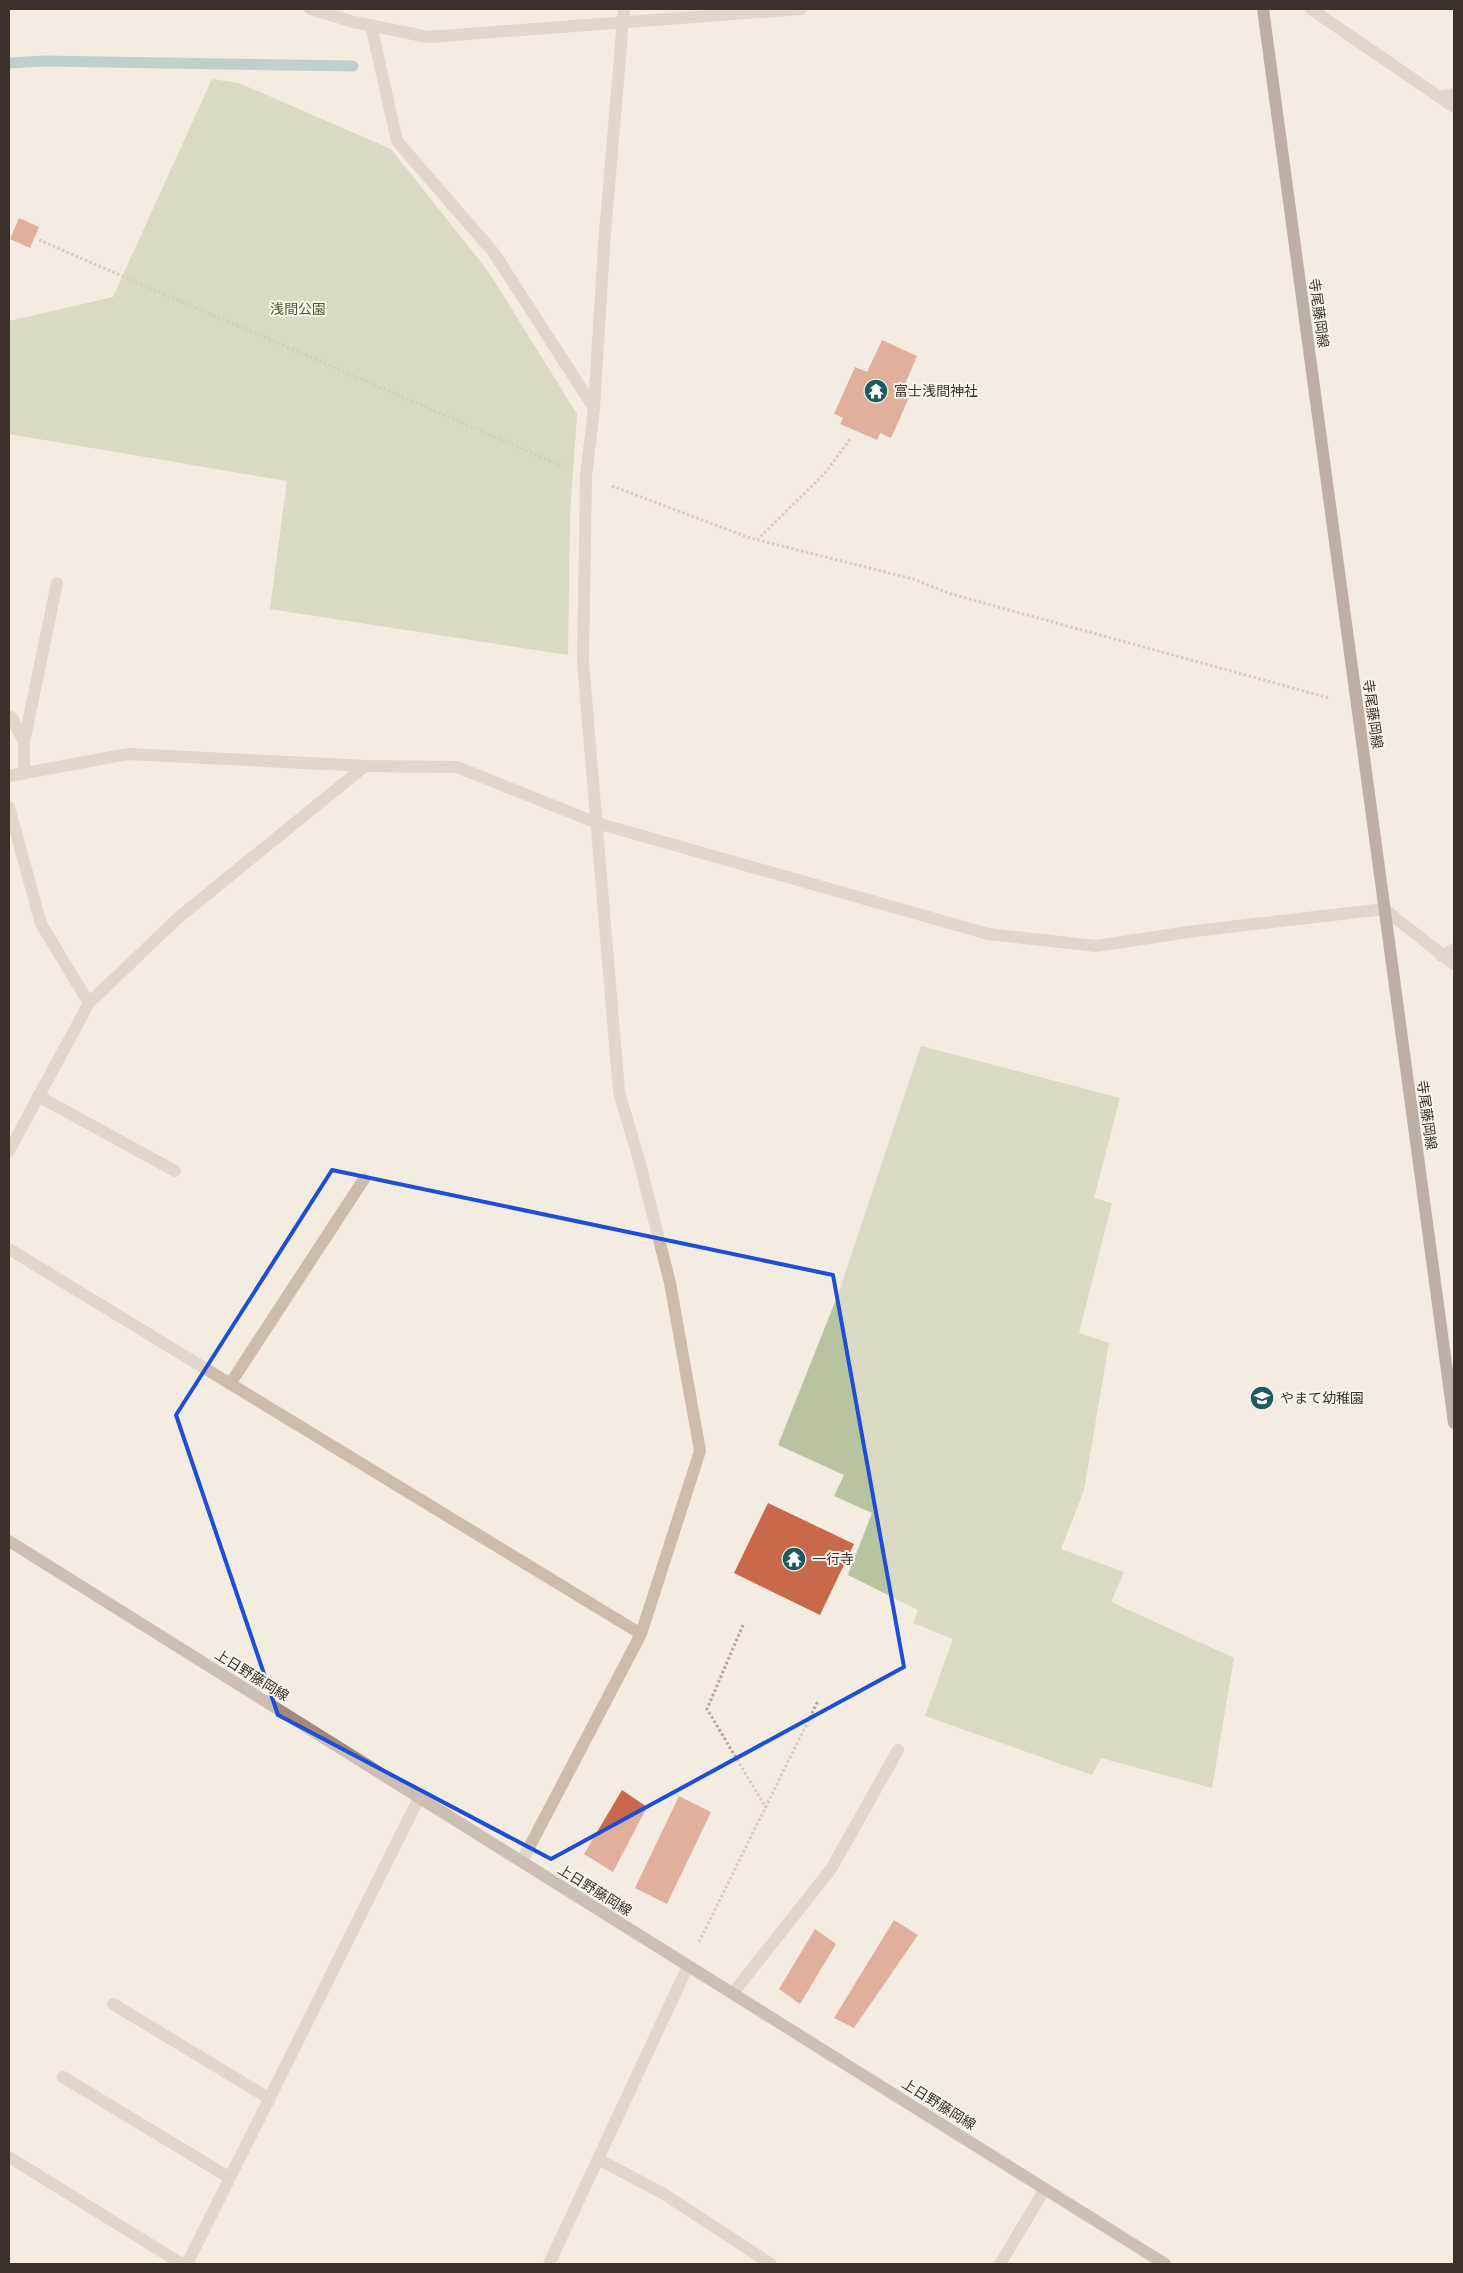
<svg xmlns="http://www.w3.org/2000/svg" width="1463" height="2273" font-family="'Work Sans','Noto Sans JP',sans-serif">
<style>
.green{fill:#b8c4a0}
.lines{fill:none;stroke-linecap:round;stroke-linejoin:round}
.stream{stroke:#7fb0b2;stroke-width:11}
.building{fill:#c8694b}
.path{stroke:#b9a596;stroke-width:3;stroke-dasharray:2.5 2.5;stroke-linecap:butt}
.service{stroke:#cdbbac;stroke-width:12}
.minor{stroke:#cdbbac;stroke-width:12}
.tertiary{stroke:#cdbbac;stroke-width:12}
.secondary{stroke:#a18a7d;stroke-width:12}
.primary{stroke:#7d675c;stroke-width:12}
.marked{fill:none;stroke:#1d4ed8;stroke-width:4;stroke-linejoin:round}
.labels{text-anchor:middle;stroke-width:4;stroke-linejoin:round;paint-order:stroke}
.park-label{font-size:14px;fill:#4a5a2e;stroke:#fbf5ee}
.street-label{font-size:14px;fill:#3b302b;stroke:#fbf5ee}
.poi-label{font-size:14px;fill:#3b302b;stroke:#fbf5ee;text-anchor:start}
</style>
<rect width="100%" height="100%" fill="#f4ebe1"/>
<path class="green" d="M 212,79 L 239,83 L 391,149 L 488,271 L 577,414 L 570,515 L 568,655 L 270,609 L 287,481 L 9,434 L 9,321 L 113,297 Z
M 921,1046 L 1120,1098 L 1094,1198 L 1112,1203 L 1079,1333 L 1109,1343 L 1084,1490 L 1061,1549 L 1124,1572 L 1111,1602 L 1234,1658 L 1212,1788 L 1101,1758 L 1092,1775 L 925,1716 L 953,1639 L 913,1623 L 918,1610 L 848,1575 L 872,1513 L 834,1496 L 844,1475 L 778,1445 L 839,1292 Z"/>
<g class="lines">
<path class="stream" d="M 9,63 L 44,61 L 353,66"/>
</g>
<path class="building" d="M 19,218 L 39,227 L 30,248 L 10,239 Z
M 882,340 L 917,356 L 903,389 L 911,393 L 891,438 L 880,433 L 877,440 L 840,424 L 843,418 L 834,414 L 855,367 L 867,372 Z
M 768,1503 L 854,1544 L 820,1615 L 734,1573 Z
M 622,1790 L 647,1807 L 613,1872 L 584,1854 Z
M 679,1796 L 711,1812 L 667,1904 L 635,1888 Z
M 894,1920 L 918,1935 L 854,2028 L 834,2018 Z
M 815,1929 L 836,1944 L 800,2004 L 779,1989 Z"/>
<g class="lines">
<path class="path" d="M 39,240 L 562,466
M 612,486 L 750,538 L 913,579 L 951,594 L 1329,698
M 757,540 L 825,473 L 851,438
M 743,1625 L 707,1709 L 766,1808
M 699,1942 L 818,1701"/>
<path class="service" d="M 9,716 L 12,718 L 24,742 L 24,774
M 24,742 L 57,583
M 9,807 L 41,924 L 89,1003
M 38,1096 L 175,1171
M 733,1993 L 831,1869 L 898,1750
M 113,2004 L 270,2099
M 63,2077 L 230,2178
M 9,2157 L 182,2264
M 598,2159 L 664,2194 L 771,2264
M 187,2264 L 419,1798
M 1000,2264 L 1045,2189"/>
<path class="minor" d="M 371,25 L 397,141 L 494,253 L 594,408
M 1439,97 L 1454,94
M 9,776 L 128,754 L 365,766 L 457,767 L 597,823 L 988,934 L 1096,946 L 1195,931 L 1384,909
M 1441,956 L 1454,949
M 9,1151 L 89,1003 L 178,918 L 365,766
M 9,1249 L 641,1634
M 230,1384 L 364,1179
M 522,1861 L 641,1634 L 700,1451 L 670,1283 L 639,1160 L 619,1092 L 583,662 L 586,476 L 594,408 L 604,245 L 624,9
M 549,2264 L 688,1966"/>
<path class="tertiary" d="M 310,9 L 354,22 L 428,37 L 801,9
M 1311,9 L 1454,107
M 1384,909 L 1454,964"/>
<path class="secondary" d="M 9,1541 L 1165,2264"/>
<path class="primary" d="M 1263,9 L 1454,1423"/>
</g>
<path d="M0 0H1463V2273H0ZM 332,1170 L 833,1275 L 904,1667 L 551,1859 L 278,1715 L 176,1415 Z" fill="#f4ebe1" fill-opacity=".55" fill-rule="evenodd"/>
<path class="marked" d="M 332,1170 L 833,1275 L 904,1667 L 551,1859 L 278,1715 L 176,1415 Z"/>
<defs>
<g id="temple-disc" transform="scale(1.25)"><circle r="9.5" fill="#1f5a5e" stroke="#fbf5ee"/><path d="M0-6L5-2H3V0L6.5 2.5H4V6H1.5V3h-3V6H-4V2.5H-6.5L-3 0V-2H-5Z" fill="#fff"/></g>
<g id="school-disc" transform="scale(1.25)"><circle r="9.5" fill="#1f5a5e" stroke="#fbf5ee"/><path d="M0-5L7-2L0 1L-7-2ZM-4 1L0 2.5L4 1V4Q0 6-4 4Z" fill="#fff"/></g>
</defs>
<g fill-rule="evenodd">
<use href="#temple-disc" x="876" y="391"/>
<use href="#school-disc" x="1262" y="1398"/>
<use href="#temple-disc" x="794" y="1559"/>
</g>
<g class="labels">
<g class="park-label">
<text x="298" y="314">浅間公園</text>
</g>
<g class="street-label">
<text transform="translate(1319 313) rotate(82)" y="5">寺尾藤岡線</text>
<text transform="translate(1373 714) rotate(82)" y="5">寺尾藤岡線</text>
<text transform="translate(1427 1115) rotate(82)" y="5">寺尾藤岡線</text>
<text transform="translate(252 1675) rotate(32)" y="5">上日野藤岡線</text>
<text transform="translate(595 1890) rotate(32)" y="5">上日野藤岡線</text>
<text transform="translate(939 2104) rotate(32)" y="5">上日野藤岡線</text>
</g>
<g class="poi-label">
<text x="894" y="396">富士浅間神社</text>
<text x="1280" y="1403">やまて幼稚園</text>
<text x="812" y="1564">一行寺</text>
</g>
</g>
<rect width="1463" height="2273" fill="none" stroke="#3b302b" stroke-width="20"/>
</svg>
